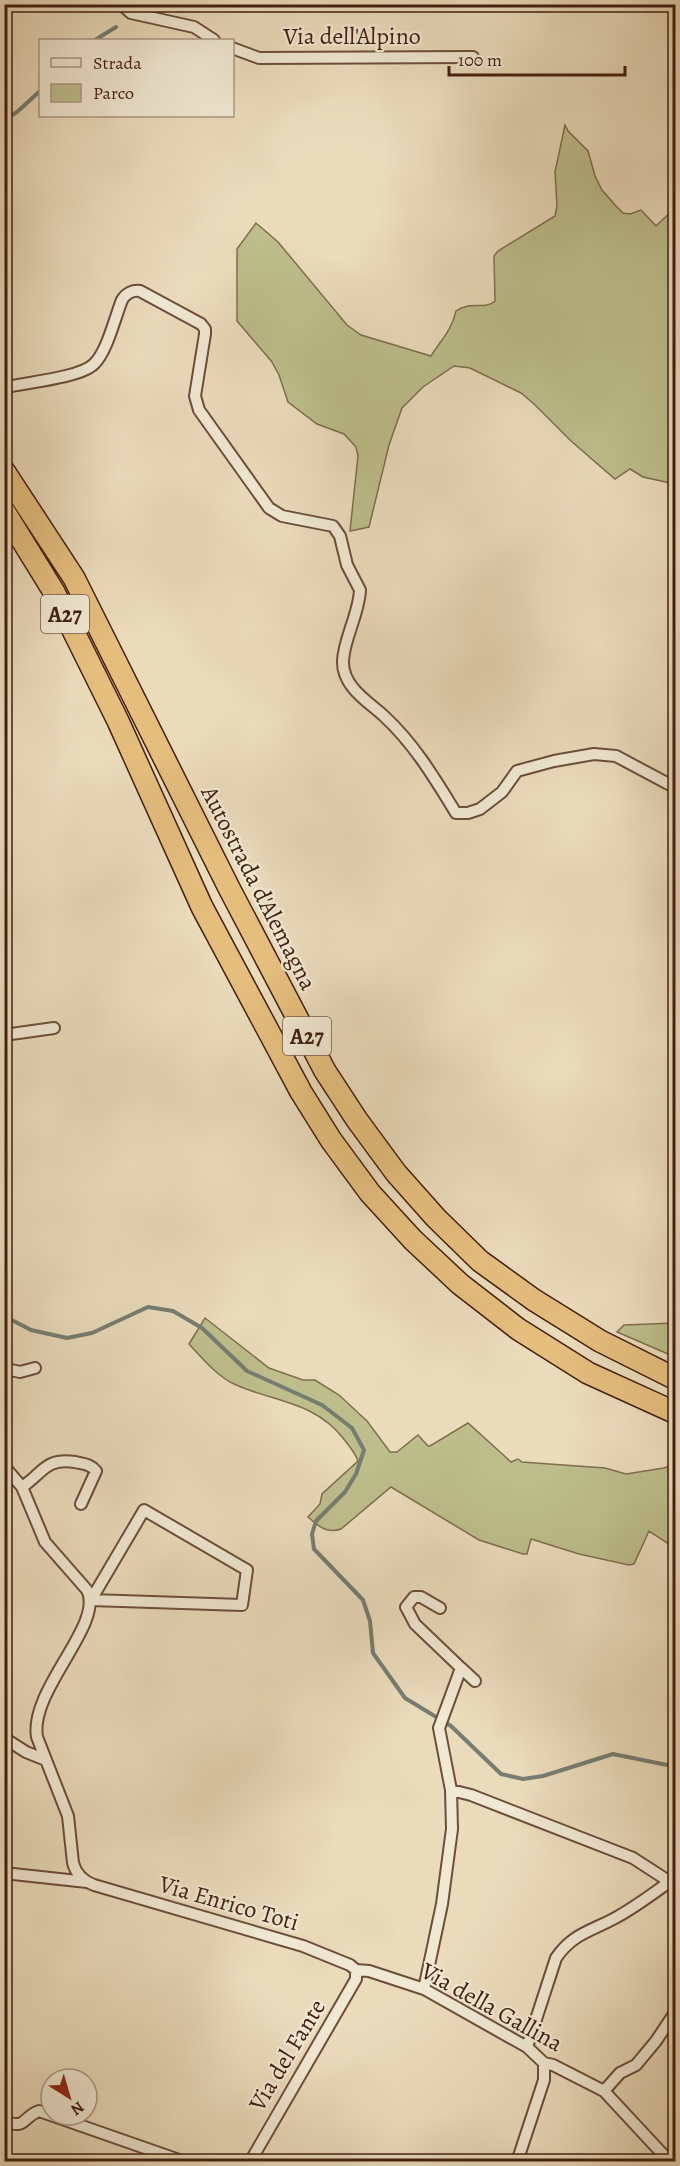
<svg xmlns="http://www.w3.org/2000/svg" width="680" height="2166" font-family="Alegreya,serif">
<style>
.green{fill:#bdbe8c;stroke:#806e4e;stroke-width:1.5}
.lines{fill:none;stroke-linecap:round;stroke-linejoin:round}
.stream{stroke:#767d72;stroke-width:4}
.minor-casing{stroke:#6c4e3b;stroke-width:14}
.motorway-casing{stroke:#421f10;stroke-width:24}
.minor{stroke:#f1e8d3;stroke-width:10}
.motorway{stroke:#e5be7e;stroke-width:21}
.labels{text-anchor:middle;stroke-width:4.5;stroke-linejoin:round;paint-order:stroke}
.shield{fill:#f1e8d3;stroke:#765b4a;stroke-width:1.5}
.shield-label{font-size:22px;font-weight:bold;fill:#421f10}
.street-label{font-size:24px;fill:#421f10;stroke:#f1e8d3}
</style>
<rect width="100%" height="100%" fill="#eadbbb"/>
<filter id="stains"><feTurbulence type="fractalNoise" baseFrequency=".00333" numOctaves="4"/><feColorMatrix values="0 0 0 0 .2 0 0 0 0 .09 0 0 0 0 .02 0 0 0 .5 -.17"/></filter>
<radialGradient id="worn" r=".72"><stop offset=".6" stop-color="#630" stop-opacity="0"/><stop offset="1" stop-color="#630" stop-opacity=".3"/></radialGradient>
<path class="green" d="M 565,125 L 568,131 L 588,151 L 595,176 L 602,190 L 616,206 L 623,213 L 630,214 L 641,210 L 656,226 L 675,208 L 675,484 L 643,477 L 630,469 L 615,479 L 571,441 L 534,404 L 521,393 L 470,368 L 454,366 L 423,387 L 402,408 L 389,445 L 369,527 L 350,531 L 358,456 L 356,447 L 344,434 L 317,424 L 288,402 L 279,375 L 272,362 L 237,321 L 237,249 L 256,223 L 278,242 L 347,325 L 361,335 L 431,356 C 441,340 452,330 456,311 C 469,301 486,310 495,301 L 494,256 L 498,251 L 555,216 L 557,206 L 555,172 Z
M 205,1318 L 269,1368 L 303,1380 L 315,1380 L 339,1395 L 367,1421 L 390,1452 L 397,1452 L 418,1435 L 428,1446 L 430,1446 L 468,1423 L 511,1462 L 518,1459 L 522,1462 L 605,1468 L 626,1474 L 664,1468 L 675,1464 L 675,1548 L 649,1531 L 634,1564 L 629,1565 L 579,1554 L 531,1539 L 527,1554 L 523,1554 L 479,1540 L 391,1487 L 341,1529 C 327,1534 318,1526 308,1517 L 320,1504 L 322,1494 L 358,1461 C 355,1452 349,1446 343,1438 C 314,1401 273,1402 234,1384 C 217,1376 201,1357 189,1344 Z
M 675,1323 L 675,1357 L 617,1332 L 624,1325 Z"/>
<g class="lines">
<path class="stream" d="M 95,40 L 116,27
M 4,120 L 17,112 L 40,91
M 4,1316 L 31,1330 L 67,1338 L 92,1333 L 148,1307 L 173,1311 L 202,1328 L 247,1371 L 322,1405 L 352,1428 L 364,1450 L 356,1474 L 345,1492 L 316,1521 L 312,1534 L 314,1549 L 363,1600 L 370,1621 L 373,1653 L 405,1698 L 451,1726 L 501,1774 L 523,1779 L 543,1776 L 613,1754 L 672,1766 L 676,1769"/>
<g class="minor-casing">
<path id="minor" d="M 121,4 L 131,13 L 194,27 L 214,40
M 232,48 L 259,58 L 473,57
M 4,386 L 12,386 C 31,382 81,377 94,364 C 107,352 115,317 122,300 C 126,293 133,290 140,291 L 201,324 L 205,329 L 205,334 L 195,396 L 199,410 L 269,508 L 282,516 L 333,526 L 340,536 L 347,565 L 360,590 C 359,614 344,638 343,661 C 342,687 369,702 385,717 C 415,745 435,779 456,813 L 468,813 L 480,809 L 502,792 L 517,771 L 554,761 L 594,754 L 616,756 L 676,788
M 4,1035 L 54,1028
M 4,1371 L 11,1370 L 20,1372 L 35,1368
M 4,1466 L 22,1487 L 45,1542 L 87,1590 C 105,1624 29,1690 37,1737 L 68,1816 L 73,1863 C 76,1874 83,1881 94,1885 L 303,1946 L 350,1965 L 356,1970
M 22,1487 C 44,1472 45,1458 75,1462 C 84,1464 90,1464 96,1471 L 81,1504
M 144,1510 L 247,1570 L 242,1605 L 91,1600 Z
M 440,1608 L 421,1597 L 414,1597 L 406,1607 L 415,1624 L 461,1668
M 4,1738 L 26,1752 L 46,1760
M 451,1790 L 471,1795 L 633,1858 L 670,1882
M 4,1873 L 87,1882
M 356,1970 L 369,1971 L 424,1989 L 527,2047 L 544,2063 L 553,2065 L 604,2091 L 670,2162
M 424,1989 L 442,1904 L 452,1829 L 451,1790 L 439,1728 L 461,1668 L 475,1681
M 527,2047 L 556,1958 C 573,1933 592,1931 617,1917 C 637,1906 657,1891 676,1877
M 604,2091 L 620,2073 L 636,2065 L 656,2041 L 676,2011
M 4,2121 C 27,2130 22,2117 39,2111 L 185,2162
M 250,2162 L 356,1979 L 356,1970
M 517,2162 L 544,2080 L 544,2063"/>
</g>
<g class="motorway-casing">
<path id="motorway" d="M 4,471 L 74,578 L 229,888 L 325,1071 L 357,1120 L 396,1173 L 436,1218 L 480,1261 L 534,1300 L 600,1341 L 676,1379
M 4,511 L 54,592 L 118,721 L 202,907 L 301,1092 L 331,1140 L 370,1193 L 413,1240 L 460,1284 L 518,1329 L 588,1373 L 676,1413"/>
</g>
<use href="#minor" class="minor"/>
<use href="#motorway" class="motorway"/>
</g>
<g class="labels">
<g class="shield">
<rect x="41" y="595" width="48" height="38" rx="4.5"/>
<rect x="283" y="1017" width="48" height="38" rx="4.5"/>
</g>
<g class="shield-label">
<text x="65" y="622">A27</text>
<text x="307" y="1044">A27</text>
</g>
<g class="street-label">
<text x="352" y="44">Via dell'Alpino</text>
<text transform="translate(259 888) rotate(63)" y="8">Autostrada d'Alemagna</text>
<text transform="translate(229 1903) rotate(16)" y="8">Via Enrico Toti</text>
<text transform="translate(492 2007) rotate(29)" y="8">Via della Gallina</text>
<text transform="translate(287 2055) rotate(-59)" y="8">Via del Fante</text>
</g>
</g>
<rect width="680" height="2166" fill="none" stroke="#eadbbb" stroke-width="24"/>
<rect x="6" y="6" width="668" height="2154" fill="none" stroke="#421f10" stroke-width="3"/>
<rect x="12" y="12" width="656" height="2142" fill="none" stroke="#421f10" stroke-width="1.5"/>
<rect x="39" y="39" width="195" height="78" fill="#f1e8d3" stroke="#ab9885" stroke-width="1.5"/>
<rect x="51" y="58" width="30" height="9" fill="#f1e8d3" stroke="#ab9885" stroke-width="1.5"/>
<text x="93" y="69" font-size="18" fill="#421f10">Strada</text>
<rect x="51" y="84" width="30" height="18" fill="#bdbe8c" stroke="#ab9885" stroke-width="1.5"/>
<text x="93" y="99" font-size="18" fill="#421f10">Parco</text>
<g transform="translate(69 2097) rotate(143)"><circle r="28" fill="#f1e8d3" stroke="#ab9885" stroke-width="1.5"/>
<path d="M0-4.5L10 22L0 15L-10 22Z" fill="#8f2418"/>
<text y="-9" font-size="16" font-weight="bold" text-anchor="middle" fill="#421f10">N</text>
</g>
<path d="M449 66v9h176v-9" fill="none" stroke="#421f10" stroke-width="3"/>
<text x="458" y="66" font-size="18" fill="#421f10" stroke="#f1e8d3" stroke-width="4.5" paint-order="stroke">100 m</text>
<rect width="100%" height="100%" filter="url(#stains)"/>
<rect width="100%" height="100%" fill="url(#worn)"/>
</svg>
